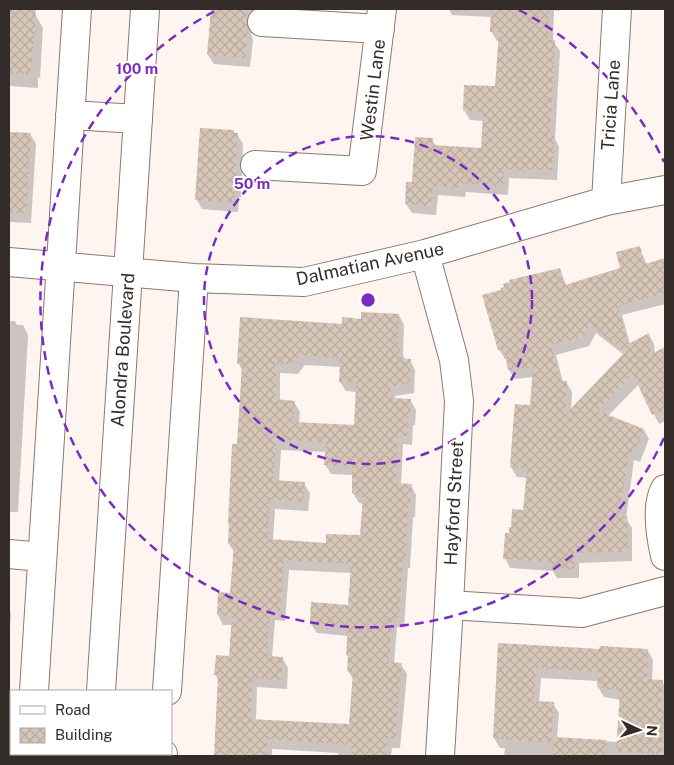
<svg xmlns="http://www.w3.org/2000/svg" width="674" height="765" font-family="'Public Sans',sans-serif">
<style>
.shadow{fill:#0003;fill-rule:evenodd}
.building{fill:url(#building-cross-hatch);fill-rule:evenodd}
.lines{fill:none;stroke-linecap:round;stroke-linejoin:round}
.minor-casing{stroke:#8b796f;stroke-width:30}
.major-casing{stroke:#8b796f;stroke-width:30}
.minor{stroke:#fff;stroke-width:28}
.major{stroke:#fff;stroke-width:28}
.ring{fill:none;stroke:#7b2cbf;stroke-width:2.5;stroke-dasharray:9 6}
.labels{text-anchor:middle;stroke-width:4;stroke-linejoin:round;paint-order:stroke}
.street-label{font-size:18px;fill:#342c28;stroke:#fff}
.centre{fill:#7b2cbf;stroke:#fff;stroke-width:2.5}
.ring-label{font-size:15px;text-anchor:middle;font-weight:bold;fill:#7b2cbf;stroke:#fff;stroke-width:4;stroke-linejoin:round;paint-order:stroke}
</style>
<defs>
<pattern id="building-cross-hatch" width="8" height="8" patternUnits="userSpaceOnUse" patternTransform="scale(1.25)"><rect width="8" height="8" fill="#d7c6b8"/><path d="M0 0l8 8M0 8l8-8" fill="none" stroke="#b9aa9e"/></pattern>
</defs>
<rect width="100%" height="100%" fill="#fef5f0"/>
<path class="shadow" d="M 9,9 L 32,9 L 43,28 L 40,78 L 38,77 L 38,88 L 10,86 L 9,90 Z
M 211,9 L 253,9 L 251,34 L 253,40 L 250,67 L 214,64 L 208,55 Z
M 449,9 L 560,9 L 559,11 L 554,10 L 553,41 L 560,51 L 555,139 L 559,147 L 557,180 L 509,178 L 508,195 L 466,192 L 465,197 L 438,195 L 436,215 L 412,213 L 406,204 L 432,140 L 436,146 L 482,150 L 484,121 L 470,120 L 464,110 L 497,87 L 499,41 L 497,41 L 491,31 L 492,17 L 452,15 Z
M 9,134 L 30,134 L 36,144 L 31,223 L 9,222 Z
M 234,134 L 237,134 L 243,144 L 241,197 L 239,197 L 238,212 L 202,209 L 197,200 Z
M 639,247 L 647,265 L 665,260 L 665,304 L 622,315 L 630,344 L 649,335 L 654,344 L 655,354 L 665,349 L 665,421 L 659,424 L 639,384 L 608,416 L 644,430 L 649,439 L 640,462 L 634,460 L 626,518 L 632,528 L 632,561 L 579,563 L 579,578 L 557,578 L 553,571 L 510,568 L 505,558 L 510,534 L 524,511 L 527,478 L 517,477 L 511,467 L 531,406 L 533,377 L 515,379 L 509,370 L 507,359 L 505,359 L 499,349 L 503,290 L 559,269 L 567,286 L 622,269 ZM 596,333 L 624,355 L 571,411 L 572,392 L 566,382 L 563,382 L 556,355 L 589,346 Z
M 399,315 L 404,325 L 403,354 L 405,360 L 410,360 L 415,370 L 414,393 L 395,396 L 395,399 L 410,400 L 416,410 L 415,425 L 413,425 L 412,445 L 403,444 L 401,485 L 411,485 L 416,495 L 415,517 L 413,517 L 410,568 L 408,568 L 404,628 L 397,627 L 394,664 L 401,665 L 407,674 L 400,748 L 392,748 L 391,756 L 338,756 L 338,753 L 272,749 L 272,756 L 215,756 L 219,681 L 215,674 L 230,657 L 232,625 L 223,625 L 218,615 L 231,594 L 234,552 L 229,544 L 243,371 L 238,363 L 343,325 L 362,320 ZM 305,365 L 341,367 L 340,382 L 346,391 L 357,392 L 355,426 L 299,424 L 300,412 L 294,402 L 280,401 L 280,373 L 298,374 ZM 281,450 L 326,452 L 325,464 L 331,474 L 353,475 L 353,493 L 359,503 L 364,504 L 362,536 L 327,544 L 273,541 L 275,509 L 308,511 L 310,493 L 304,484 L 279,482 ZM 289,570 L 352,573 L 349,606 L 311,624 L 317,633 L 348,636 L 348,671 L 354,680 L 350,726 L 256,721 L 257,687 L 287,689 L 288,668 L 283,659 L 272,658 L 275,620 L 285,621 Z
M 9,321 L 15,321 L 17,325 L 23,325 L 28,335 L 18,512 L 9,512 Z
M 9,610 L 11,613 L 9,643 Z
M 499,644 L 600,650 L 648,651 L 653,660 L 652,681 L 662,681 L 665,687 L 665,756 L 504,756 L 505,748 L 500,748 L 494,738 ZM 541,678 L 598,681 L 598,687 L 604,697 L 621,700 L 618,742 L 557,738 L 559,713 L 553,704 L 539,703 Z"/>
<path class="building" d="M 9,9 L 36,9 L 32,64 L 31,64 L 30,74 L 9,73 Z
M 211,9 L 247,9 L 246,23 L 248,29 L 245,58 L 207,55 Z
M 491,9 L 549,9 L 548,40 L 555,40 L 550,135 L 554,136 L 552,170 L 504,169 L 503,186 L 461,183 L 460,188 L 433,186 L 431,206 L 405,204 L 406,182 L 412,182 L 415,137 L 433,138 L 432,145 L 481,148 L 483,112 L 463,111 L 464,85 L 495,86 L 499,32 L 490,32 Z
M 200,128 L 234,130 L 234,133 L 238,133 L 235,168 L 237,168 L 233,203 L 195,200 Z
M 9,132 L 31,133 L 26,214 L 9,213 Z
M 640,246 L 645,264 L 665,258 L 665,293 L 618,306 L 628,344 L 649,333 L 651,354 L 665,347 L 665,409 L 652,415 L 633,374 L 598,411 L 644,429 L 634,453 L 629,451 L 619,517 L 627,516 L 628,552 L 574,553 L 574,569 L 550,568 L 550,562 L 503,559 L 505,533 L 509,533 L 509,527 L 511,527 L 512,509 L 523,510 L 527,469 L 510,467 L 514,413 L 515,404 L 530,405 L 533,367 L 508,370 L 504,349 L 498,350 L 482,295 L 501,290 L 501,288 L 504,287 L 503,284 L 510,282 L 509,280 L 560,268 L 565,285 L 620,268 L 616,252 ZM 590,325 L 625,352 L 565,415 L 567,381 L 561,381 L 551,345 L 584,336 Z
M 361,312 L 399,314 L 398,346 L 400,347 L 399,358 L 411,359 L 409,384 L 390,386 L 391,398 L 411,399 L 410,416 L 408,416 L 407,436 L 398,435 L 396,483 L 412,484 L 410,507 L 408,507 L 405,559 L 403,558 L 399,618 L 392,618 L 389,662 L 402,663 L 395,739 L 387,738 L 386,756 L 351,756 L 352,745 L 267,739 L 266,756 L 214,756 L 218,675 L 214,675 L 216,655 L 229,656 L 232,616 L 217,615 L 218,592 L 230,593 L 234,544 L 228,544 L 229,524 L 228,524 L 232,444 L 237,444 L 242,364 L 237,363 L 240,317 L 342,324 L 342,317 L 361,319 ZM 300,355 L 340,358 L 339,382 L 356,383 L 354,425 L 293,422 L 295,401 L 275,399 L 276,374 L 275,363 L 292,364 ZM 276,440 L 326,442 L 324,465 L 352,466 L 352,493 L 363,495 L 360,535 L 326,534 L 326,543 L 268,539 L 270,499 L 303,502 L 305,482 L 273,480 ZM 284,560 L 351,564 L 348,605 L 311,602 L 310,624 L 348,626 L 346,655 L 348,656 L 347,671 L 353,672 L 349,724 L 251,719 L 252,678 L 281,680 L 283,657 L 267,656 L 270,611 L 280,611 Z
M 498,643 L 599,649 L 600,646 L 648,649 L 647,679 L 663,680 L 661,709 L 665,709 L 661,754 L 616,751 L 620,691 L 597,687 L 598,672 L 536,668 L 534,701 L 554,702 L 551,743 L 493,738 Z
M 554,737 L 606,740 L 605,756 L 553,756 Z"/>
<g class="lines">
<g class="minor-casing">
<path id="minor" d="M 262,22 L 380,29
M 70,115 L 138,119
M 255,165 L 362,171 L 382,9
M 606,201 L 617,9
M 425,254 L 454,360 L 459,401 L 449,605 L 440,756
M 9,262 L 194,278 L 304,282 L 425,254 L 606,201 L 665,190
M 665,489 C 655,506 661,538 665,556
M 9,554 L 42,557
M 449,605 L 582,613 L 665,591
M 34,691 L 77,9
M 167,691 L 194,278
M 30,756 L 30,754
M 163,756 L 163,754"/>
</g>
<g class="major-casing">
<path id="major" d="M 101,691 L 145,9
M 97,756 L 97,754"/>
</g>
<use href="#minor" class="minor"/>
<use href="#major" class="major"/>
</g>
<g class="ring">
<circle cx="368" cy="300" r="164"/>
<path d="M664 438A327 327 0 1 1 217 10M519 10A327 327 0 0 1 664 162"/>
</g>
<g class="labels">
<g class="street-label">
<text transform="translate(373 90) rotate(-83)" y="6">Westin Lane</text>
<text transform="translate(611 105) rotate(-86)" y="6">Tricia Lane</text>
<text transform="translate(370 264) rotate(-12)" y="6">Dalmatian Avenue</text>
<text transform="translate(123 350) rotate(-86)" y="6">Alondra Boulevard</text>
<text transform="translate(454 503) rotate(-87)" y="6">Hayford Street</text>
</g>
</g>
<circle cx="368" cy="300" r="8" class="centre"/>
<g class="ring-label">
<text x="137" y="74">100 m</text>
<text x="252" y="189">50 m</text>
</g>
<rect width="674" height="765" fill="none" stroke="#342c28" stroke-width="20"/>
<rect x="10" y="690" width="162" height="65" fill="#ffffff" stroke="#aeaba9"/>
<rect x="20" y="706" width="25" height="8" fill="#ffffff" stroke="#aeaba9"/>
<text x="55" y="715" font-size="15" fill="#342c28">Road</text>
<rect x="20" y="728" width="25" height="15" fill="url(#building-cross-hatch)" stroke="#aeaba9"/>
<text x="55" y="740" font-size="15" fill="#342c28">Building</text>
<g transform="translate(639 730) rotate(94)" stroke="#ffffff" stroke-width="4" paint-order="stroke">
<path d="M0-4L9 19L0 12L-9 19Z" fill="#342c28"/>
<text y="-8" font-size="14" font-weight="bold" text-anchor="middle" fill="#342c28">N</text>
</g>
</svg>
